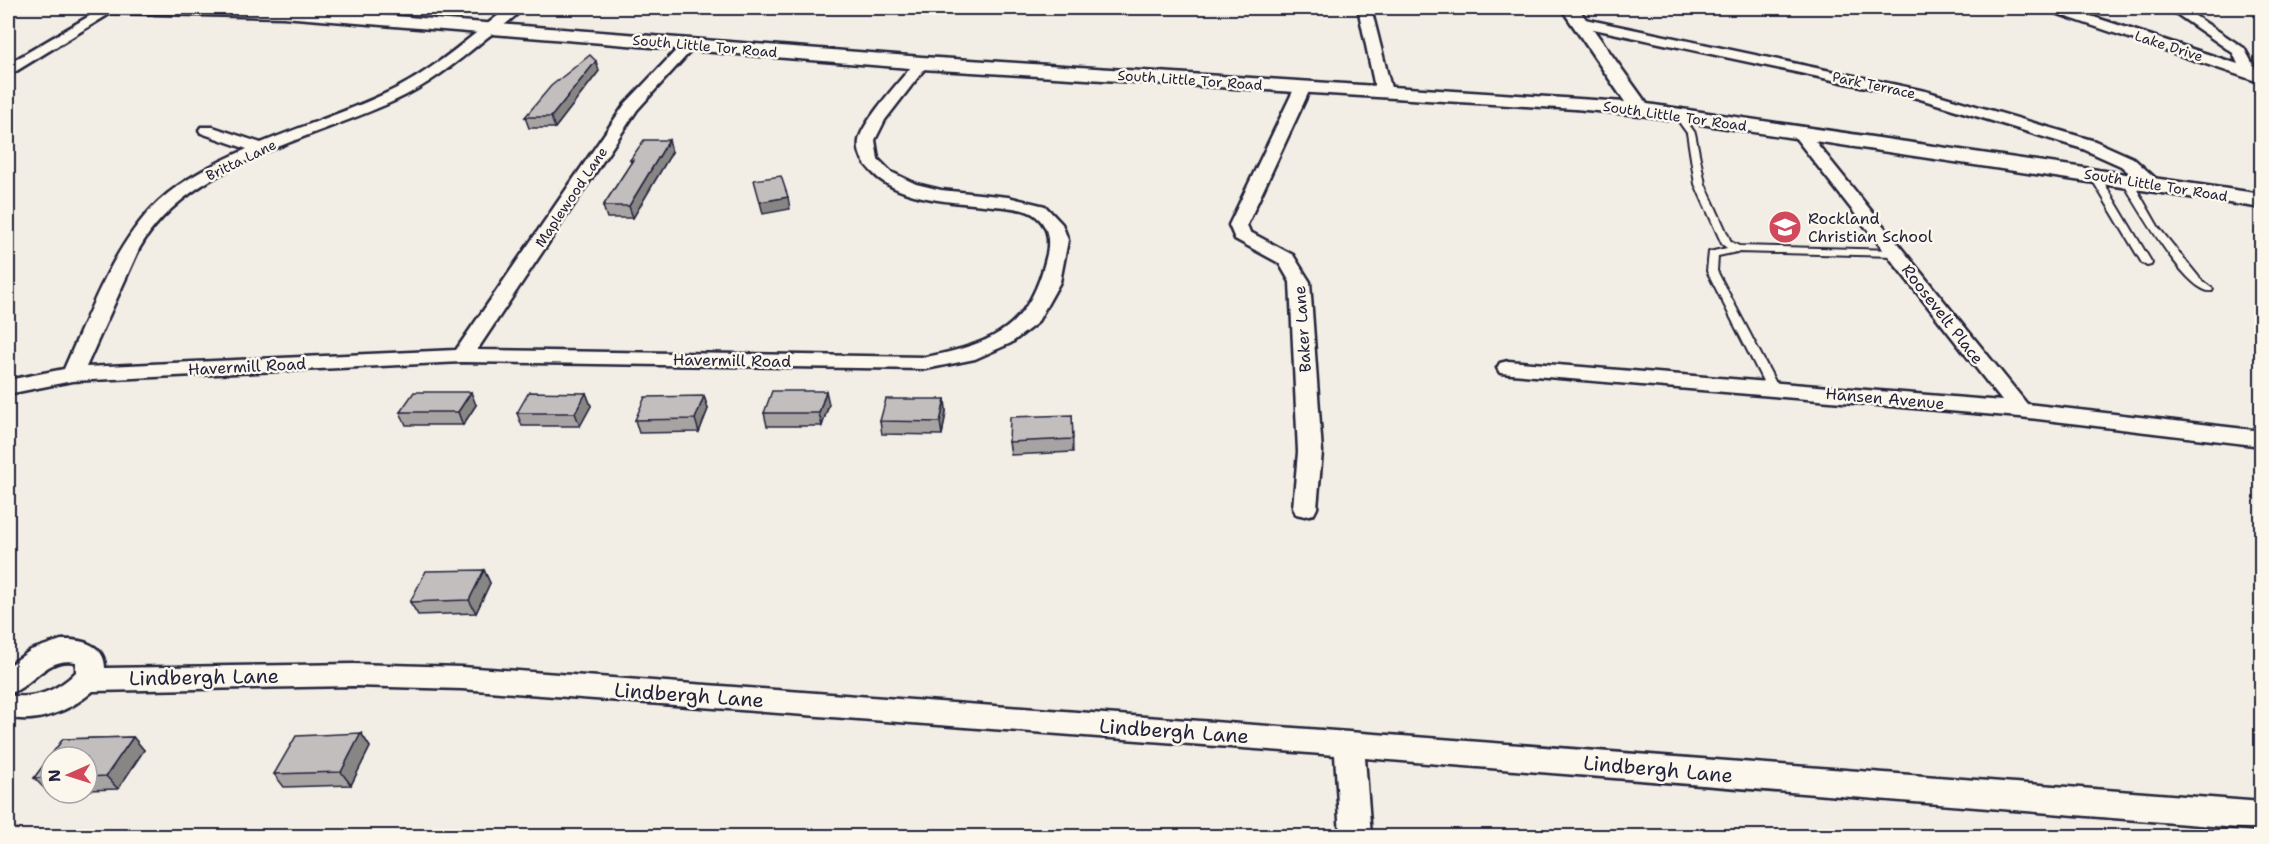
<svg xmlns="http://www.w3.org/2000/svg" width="2269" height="844" font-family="'Shantell Sans',sans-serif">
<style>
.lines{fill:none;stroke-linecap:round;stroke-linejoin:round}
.service-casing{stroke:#22223b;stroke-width:4}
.minor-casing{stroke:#22223b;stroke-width:5}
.tertiary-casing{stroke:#22223b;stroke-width:5}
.service{fill:#fbf7ec;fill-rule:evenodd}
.minor{fill:#fbf7ec;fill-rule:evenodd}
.tertiary{fill:#fbf7ec;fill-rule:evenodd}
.wall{fill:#a7a3a3;stroke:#22223b;stroke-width:1.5}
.shaded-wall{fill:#888585;stroke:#22223b;stroke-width:1.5}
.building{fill:#c2bebe;stroke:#22223b;stroke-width:1.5}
.labels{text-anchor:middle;stroke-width:5;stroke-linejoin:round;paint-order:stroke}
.far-street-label{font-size:14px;fill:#22223b;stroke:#fbf7ec}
.poi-label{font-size:16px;fill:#22223b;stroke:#fbf7ec;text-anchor:start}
.street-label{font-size:16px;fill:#22223b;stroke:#fbf7ec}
.near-street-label{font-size:20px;fill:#22223b;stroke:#fbf7ec}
</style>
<rect width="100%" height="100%" fill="#f2eee5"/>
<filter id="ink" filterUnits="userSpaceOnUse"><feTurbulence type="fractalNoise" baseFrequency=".0167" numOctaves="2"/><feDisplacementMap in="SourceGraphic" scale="12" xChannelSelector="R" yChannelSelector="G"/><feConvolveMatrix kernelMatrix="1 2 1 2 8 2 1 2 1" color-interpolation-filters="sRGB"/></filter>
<g filter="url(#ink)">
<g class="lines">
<g class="service-casing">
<path id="service" d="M 1675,113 L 1681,113 L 1695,133 L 1705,184 L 1731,242 L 1739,246 L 1895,250 L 1900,253 L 1895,256 L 1737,252 L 1718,256 L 1717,271 L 1779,389 L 1777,392 L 1769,392 L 1767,389 L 1707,271 L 1709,252 L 1727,248 L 1722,244 L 1695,184 L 1687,133 L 1674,115 Z
M 2095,173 L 2100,176 L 2152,263 L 2151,265 L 2147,266 L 2142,263 L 2090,176 Z
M 2127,178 L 2132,181 L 2159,228 L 2202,281 L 2213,289 L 2212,291 C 2187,295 2135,202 2122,181 Z"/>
</g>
<g class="minor-casing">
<path id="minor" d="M 103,8 L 119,8 L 13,73 L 8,74 L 8,64 Z
M 508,8 L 523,8 C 513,20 497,30 484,40 C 456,63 427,86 394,101 C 312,139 187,164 139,249 L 86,367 L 456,350 L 625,104 L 684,42 L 689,41 L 696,45 L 637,110 L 477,350 L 926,357 C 996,343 1030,327 1047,254 C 1050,239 1048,224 1033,214 C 1023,208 1005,207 993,206 C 957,202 899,201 873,173 C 864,164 857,154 859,141 C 861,123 904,76 917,60 L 922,59 L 929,63 L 885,120 L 875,140 L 878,159 L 891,172 L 916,184 L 941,190 L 1008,197 L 1045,206 L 1062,224 L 1068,240 L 1060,282 L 1037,323 L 1011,343 L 975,359 L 926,369 L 462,362 L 72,381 L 8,394 L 8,380 L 64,369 C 89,314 114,243 159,201 C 184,178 216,163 247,149 L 201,133 L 199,130 L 201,127 L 213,127 L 261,143 C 307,124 356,109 401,86 C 440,65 473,34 508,8 Z
M 1358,8 L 1371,8 L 1392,92 L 1389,95 L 1379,95 L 1376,92 Z
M 2047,8 L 2066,8 L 2238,64 L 2233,53 L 2168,8 L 2183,8 L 2244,48 L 2256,70 L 2262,73 L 2262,81 L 2253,80 L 2049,11 Z
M 1580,18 L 1925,91 L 2095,141 L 2133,158 L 2163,185 L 2160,189 L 2148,189 L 2121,166 L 2083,149 L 1917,98 L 1575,25 L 1573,22 L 1575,19 Z
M 1303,82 L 1311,87 L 1247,225 L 1250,232 L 1293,255 L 1310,282 L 1322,452 L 1317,508 L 1314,514 L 1305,516 L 1296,514 L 1293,508 L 1298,452 L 1290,282 L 1279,263 L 1235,239 L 1229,225 L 1295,87 Z
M 1800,128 L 1806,130 L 2027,404 L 2262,431 L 2262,446 L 2020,417 L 1500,373 L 1497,368 L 1500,363 L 1508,361 L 2002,401 L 1794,136 L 1792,133 L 1794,130 Z
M 61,640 C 81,639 105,644 105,668 L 353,664 L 462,667 L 1349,732 L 2262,802 L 2262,830 L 1365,758 L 1371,836 L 1340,836 L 1335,755 L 462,689 L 353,686 L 93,691 C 71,710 37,725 8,717 L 8,695 C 33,700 58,691 76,672 L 76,662 C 45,656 33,687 8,694 L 8,666 L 31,650 Z"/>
</g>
<g class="tertiary-casing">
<path id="tertiary" d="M 105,8 L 292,8 L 922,57 L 1625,102 L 1561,8 L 1578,8 L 1647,104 L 2262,194 L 2262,208 L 1640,115 L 1575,109 L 922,69 L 283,17 L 114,13 L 108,12 Z"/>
</g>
<use href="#service" class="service"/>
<use href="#minor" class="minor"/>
<use href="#tertiary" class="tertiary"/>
</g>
<path class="wall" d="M 599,71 L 555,128 L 529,128 L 525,117 Z
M 672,152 L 633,218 L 607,218 L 603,206 L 631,163 L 630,160 Z
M 586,393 L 591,406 L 580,426 L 522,426 L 517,413 Z
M 704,396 L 708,409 L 699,432 L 639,433 L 635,420 Z
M 945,399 L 946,412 L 942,435 L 882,434 L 880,421 Z
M 829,404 L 822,426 L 767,426 L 764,413 Z
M 476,405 L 463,425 L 406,425 L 400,412 Z
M 1072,415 L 1073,452 L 1011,455 L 1009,442 Z
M 484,570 L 490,583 L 476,613 L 418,615 L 410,602 Z
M 361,733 L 370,747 L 351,785 L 284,787 L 274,774 Z
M 133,737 L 144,750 L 118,789 L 87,790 L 87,757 L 51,757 L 51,791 L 47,791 L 34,778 L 63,739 Z"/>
<path class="shaded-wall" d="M 596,61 L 599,71 L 555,128 L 551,117 Z
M 669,140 L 672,152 L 633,218 L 629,206 Z
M 788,197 L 790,209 L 763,214 L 760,202 Z
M 826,391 L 829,404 L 822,426 L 819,413 Z
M 471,392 L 476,405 L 463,425 L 458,412 Z
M 586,393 L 591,406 L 580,426 L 575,413 Z
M 704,396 L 708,409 L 699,432 L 695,419 Z
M 945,399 L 946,412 L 942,435 L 940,422 Z
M 484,570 L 490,583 L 476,613 L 469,600 Z
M 361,733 L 370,747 L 351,785 L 341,772 Z
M 133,737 L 144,750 L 118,789 L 106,776 Z"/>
<path class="building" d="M 590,55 L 596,61 L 551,117 L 525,117 L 551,86 Z
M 644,140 L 669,140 L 629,206 L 603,206 L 633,160 L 630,160 Z
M 781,176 L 788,197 L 760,202 L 754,180 Z
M 772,391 L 826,391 L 819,413 L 764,413 Z
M 414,392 L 471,392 L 458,412 L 400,412 Z
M 529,392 L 586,393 L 575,413 L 517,413 Z
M 704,396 L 695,419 L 635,420 L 645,397 Z
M 886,399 L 945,399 L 940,422 L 880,421 Z
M 1072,415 L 1073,439 L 1009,442 L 1010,417 Z
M 484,570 L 469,600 L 410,602 L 426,571 Z
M 361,733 L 341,772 L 274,774 L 296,736 Z
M 133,737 L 106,776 L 87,777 L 87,757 L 51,757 L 51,778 L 34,778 L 63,739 Z"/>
</g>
<defs>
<g id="school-disc" transform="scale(1.725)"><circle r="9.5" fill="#d1495b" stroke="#fbf7ec"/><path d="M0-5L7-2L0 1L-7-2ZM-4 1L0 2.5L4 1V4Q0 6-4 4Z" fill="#fff"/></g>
</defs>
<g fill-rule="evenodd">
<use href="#school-disc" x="1785" y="227"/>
</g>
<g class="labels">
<g class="far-street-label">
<text transform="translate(705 46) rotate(5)" y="5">South Little Tor Road</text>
<text transform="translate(2169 46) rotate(18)" y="5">Lake Drive</text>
<text transform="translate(1190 80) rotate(4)" y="5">South Little Tor Road</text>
<text transform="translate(1874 85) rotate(12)" y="5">Park Terrace</text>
<text transform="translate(1675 116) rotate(8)" y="5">South Little Tor Road</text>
<text transform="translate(241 160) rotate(-26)" y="5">Britta Lane</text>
<text transform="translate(2156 185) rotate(9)" y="5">South Little Tor Road</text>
<text transform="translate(571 197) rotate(-56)" y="5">Maplewood Lane</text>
</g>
<g class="poi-label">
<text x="1808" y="224">Rockland<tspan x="1808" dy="18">Christian School</tspan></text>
</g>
<g class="street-label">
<text transform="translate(1943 314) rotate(52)" y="6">Roosevelt Place</text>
<text transform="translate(1302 329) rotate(-94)" y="6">Baker Lane</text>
<text transform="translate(732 360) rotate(1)" y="6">Havermill Road</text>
<text transform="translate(247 366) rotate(-3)" y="6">Havermill Road</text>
<text transform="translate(1885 398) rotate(5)" y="6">Hansen Avenue</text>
</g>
<g class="near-street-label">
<text transform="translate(204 677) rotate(-1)" y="7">Lindbergh Lane</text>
<text transform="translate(689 695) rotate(4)" y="7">Lindbergh Lane</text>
<text transform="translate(1174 731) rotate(4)" y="7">Lindbergh Lane</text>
<text transform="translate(1658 769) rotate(5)" y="7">Lindbergh Lane</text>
</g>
</g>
<rect width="2269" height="844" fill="none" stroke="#fbf7ec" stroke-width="30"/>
<rect x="15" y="15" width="2239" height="814" fill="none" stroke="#22223b" stroke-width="2" filter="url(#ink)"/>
<g transform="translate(69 775) rotate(267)"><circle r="28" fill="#fbf7ec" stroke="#a4a2a5" stroke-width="1.5"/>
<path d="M0-4.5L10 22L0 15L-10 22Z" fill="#d1495b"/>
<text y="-9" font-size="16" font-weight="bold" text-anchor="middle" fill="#22223b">N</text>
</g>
</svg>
